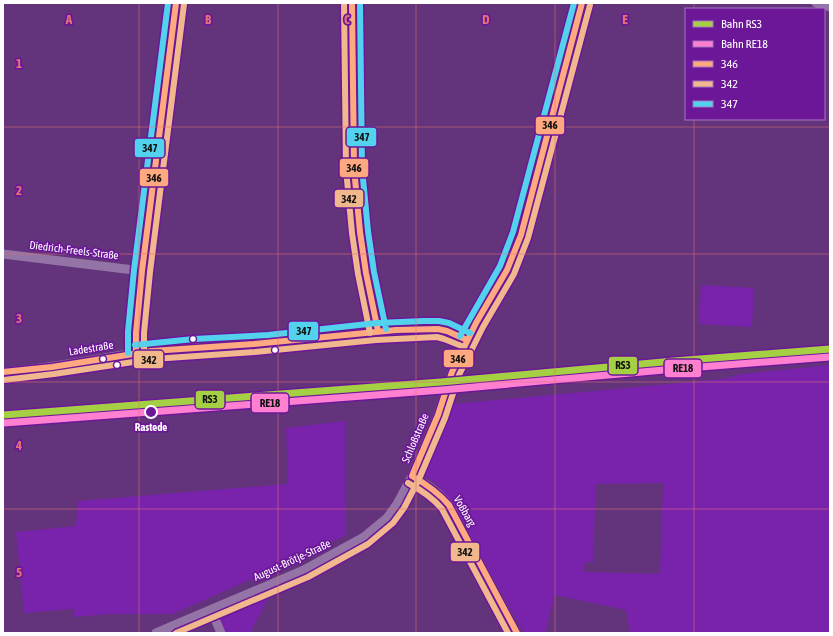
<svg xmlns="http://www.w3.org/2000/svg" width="833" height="636" font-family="'Asap Condensed',sans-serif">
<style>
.green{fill:#7922ab;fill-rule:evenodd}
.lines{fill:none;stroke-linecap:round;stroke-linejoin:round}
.street{stroke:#9474a6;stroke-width:9}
.bus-1-casing{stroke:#6c1798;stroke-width:9}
.bus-2-casing{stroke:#6c1798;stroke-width:9}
.bus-3-casing{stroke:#6c1798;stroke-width:9}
.bus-1{stroke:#ffa980;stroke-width:6}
.bus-2{stroke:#f1b78d;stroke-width:6}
.bus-3{stroke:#53d2ee;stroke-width:6}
.rail-1-casing{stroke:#6c1798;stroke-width:10}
.rail-2-casing{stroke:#6c1798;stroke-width:10}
.rail-1{stroke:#a5d044;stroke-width:7}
.rail-2{stroke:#ff80d0;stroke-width:7}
.grid{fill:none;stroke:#e47373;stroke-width:1;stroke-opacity:0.55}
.bus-dot{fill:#fff;stroke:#6c1798;stroke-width:1.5}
.stop-dot{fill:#6c1798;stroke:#fff;stroke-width:2}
.labels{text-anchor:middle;stroke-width:3.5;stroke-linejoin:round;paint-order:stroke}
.street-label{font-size:11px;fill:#fff;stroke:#6c1798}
.stop-label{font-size:11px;font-weight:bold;fill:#fff;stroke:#6c1798}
.grid-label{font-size:13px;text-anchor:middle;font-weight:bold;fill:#e47373;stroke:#6c1798;stroke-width:3.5;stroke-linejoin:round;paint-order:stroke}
.line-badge{stroke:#6c1798;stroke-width:1.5}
.pale-badge-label{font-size:11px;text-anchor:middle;font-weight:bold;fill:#111}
</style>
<rect width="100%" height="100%" fill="#63347b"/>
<path class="green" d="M 701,285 L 754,288 L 752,327 L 699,324 Z
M 830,365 L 830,633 L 630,633 L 626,610 L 555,595 L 545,633 L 524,633 L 452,503 L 438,485 L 425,476 L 423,470 L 453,404 L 723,379 L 742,374 ZM 663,483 L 660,574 L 584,572 L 585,562 L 593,562 L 596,484 Z
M 345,421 L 346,535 L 283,565 L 173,614 L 110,614 L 74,617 L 73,609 L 24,613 L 16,532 L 76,526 L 78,501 L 288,484 L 286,428 Z
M 275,585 L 250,633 L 224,633 L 215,611 Z"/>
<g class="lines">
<path class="street" d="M 352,3 L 354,168 L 360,232 L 366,273 L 378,331
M 816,3 L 830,7
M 3,254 L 142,271
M 136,353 L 136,333 L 142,271 L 176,3
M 3,372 C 47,369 91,360 135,353 C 180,347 226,347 271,342 C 327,337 382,329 438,329 L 447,331 L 467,340
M 412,476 C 428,485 438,491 449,505 L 517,633
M 211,610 L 221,633
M 156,633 L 304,570 L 364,537 L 387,518 L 397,504 L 412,476 L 438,415 L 452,372 L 476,323 L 507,270 L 521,235 L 582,3"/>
<g class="bus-1-casing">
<path id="bus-1" d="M 352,3 L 354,168 L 360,232 L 366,273 L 378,331
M 136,353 L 136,333 L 142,271 L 176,3
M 3,372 L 52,367 L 152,351 L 254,344 L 396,330 L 438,329 L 447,331 L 467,340
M 412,476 L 438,415 L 452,372 L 476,323 L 507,270 L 521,235 L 582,3
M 412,476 C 426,484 438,492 449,505 L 517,633"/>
</g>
<g class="bus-2-casing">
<path id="bus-2" d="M 344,3 L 346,169 L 352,233 L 358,274 L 370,333
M 144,353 L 144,333 L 150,272 L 184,4
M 4,380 L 54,374 L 153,359 L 255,352 L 376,340 L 437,337 L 444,339 L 464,347
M 408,483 C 421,490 433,498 442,509 L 508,633
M 176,633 L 308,577 L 368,544 L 393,523 L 404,508 L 419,479 L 445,418 L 459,375 L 483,327 L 514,274 L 528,238 L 590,5"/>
</g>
<g class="bus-3-casing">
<path id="bus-3" d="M 360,3 L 362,168 L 368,231 L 374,272 L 386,329
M 460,336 L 500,266 L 513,232 L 574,3
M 135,345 L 194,339 L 268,335 L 377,323 L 424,321 L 439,321 L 449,323 L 470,333
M 128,353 L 128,332 L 134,270 L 168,3"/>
</g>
<use href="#bus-1" class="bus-1"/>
<use href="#bus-2" class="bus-2"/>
<use href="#bus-3" class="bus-3"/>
<g class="rail-1-casing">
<path id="rail-1" d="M 3,415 L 441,382 L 674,361 L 830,349"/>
</g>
<g class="rail-2-casing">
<path id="rail-2" d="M 4,423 L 442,390 L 675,369 L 830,357"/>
</g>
<use href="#rail-1" class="rail-1"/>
<use href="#rail-2" class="rail-2"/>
</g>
<path class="grid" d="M 139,3 L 139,633M 278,3 L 278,633M 416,3 L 416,633M 555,3 L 555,633M 694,3 L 694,9M 694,119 L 694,633M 3,127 L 830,127M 3,254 L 830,254M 3,382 L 830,382M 3,509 L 830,509"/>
<g class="bus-dot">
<circle cx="193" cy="339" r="3.5"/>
<circle cx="275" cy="350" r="3.5"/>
<circle cx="103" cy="359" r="3.5"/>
<circle cx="117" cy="365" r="3.5"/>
</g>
<circle class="stop-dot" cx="151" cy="412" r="6"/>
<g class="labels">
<g class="street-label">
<text transform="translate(74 250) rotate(7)" y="4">Diedrich-Freels-Straße</text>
<text transform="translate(91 348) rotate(-9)" y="4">Ladestraße</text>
<text transform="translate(415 438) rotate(-67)" y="4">Schloßstraße</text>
<text transform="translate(465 511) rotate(60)" y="4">Voßbarg</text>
<text transform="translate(292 560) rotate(-25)" y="4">August-Brötje-Straße</text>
</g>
<g class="stop-label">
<text x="151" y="431">Rastede</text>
</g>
</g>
<g class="grid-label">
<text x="69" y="24">A</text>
<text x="208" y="24">B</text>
<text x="347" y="24">C</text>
<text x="486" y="24">D</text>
<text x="625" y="24">E</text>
<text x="19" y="68">1</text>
<text x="19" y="195">2</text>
<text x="19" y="323">3</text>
<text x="19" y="450">4</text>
<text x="19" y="577">5</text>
</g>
<g class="line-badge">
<rect x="535" y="116" width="30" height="19" rx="4" fill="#ffa980"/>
<rect x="346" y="127" width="31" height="20" rx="4" fill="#53d2ee"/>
<rect x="134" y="138" width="31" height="20" rx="4" fill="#53d2ee"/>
<rect x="339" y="158" width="30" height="20" rx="4" fill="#ffa980"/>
<rect x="139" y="168" width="30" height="19" rx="4" fill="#ffa980"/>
<rect x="334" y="189" width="30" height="19" rx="4" fill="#f1b78d"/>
<rect x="288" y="321" width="31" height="20" rx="4" fill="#53d2ee"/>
<rect x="443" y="349" width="31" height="19" rx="4" fill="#ffa980"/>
<rect x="133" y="350" width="31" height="19" rx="4" fill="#f1b78d"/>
<rect x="608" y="356" width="30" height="19" rx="4" fill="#a5d044"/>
<rect x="664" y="359" width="38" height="19" rx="4" fill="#ff80d0"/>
<rect x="195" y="390" width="30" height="19" rx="4" fill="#a5d044"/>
<rect x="251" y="393" width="38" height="20" rx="4" fill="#ff80d0"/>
<rect x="450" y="542" width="30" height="20" rx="4" fill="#f1b78d"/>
</g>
<g class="pale-badge-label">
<text x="550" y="129">346</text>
<text x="362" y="141">347</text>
<text x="150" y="152">347</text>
<text x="354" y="172">346</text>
<text x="154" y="182">346</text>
<text x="349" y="203">342</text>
<text x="304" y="335">347</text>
<text x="458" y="363">346</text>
<text x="149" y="364">342</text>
<text x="623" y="369">RS3</text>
<text x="683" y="372">RE18</text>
<text x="210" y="403">RS3</text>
<text x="270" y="407">RE18</text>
<text x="465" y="556">342</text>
</g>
<rect width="833" height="636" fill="none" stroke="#ffffff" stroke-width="8"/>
<rect x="685" y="8" width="140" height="112" fill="#6c1798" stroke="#a774c1"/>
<rect x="693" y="21" width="20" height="6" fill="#a5d044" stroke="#a774c1"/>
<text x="721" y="28" font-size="12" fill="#ffffff">Bahn RS3</text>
<rect x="693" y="41" width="20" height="6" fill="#ff80d0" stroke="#a774c1"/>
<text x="721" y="48" font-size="12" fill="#ffffff">Bahn RE18</text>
<rect x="693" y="61" width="20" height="6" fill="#ffa980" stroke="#a774c1"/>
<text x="721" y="68" font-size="12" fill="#ffffff">346</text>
<rect x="693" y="81" width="20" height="6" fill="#f1b78d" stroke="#a774c1"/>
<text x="721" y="88" font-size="12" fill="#ffffff">342</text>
<rect x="693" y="101" width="20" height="6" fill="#53d2ee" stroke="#a774c1"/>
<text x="721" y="108" font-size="12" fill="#ffffff">347</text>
</svg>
